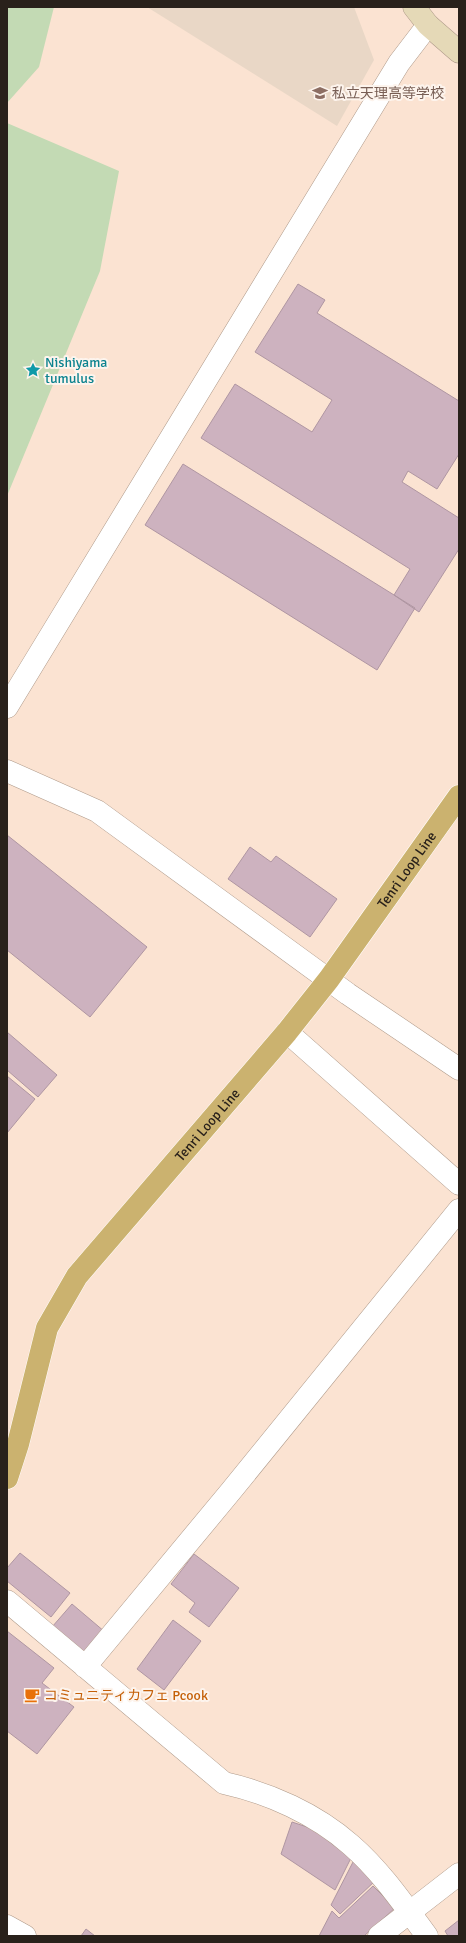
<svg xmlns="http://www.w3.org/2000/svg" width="466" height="1943" font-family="Signika,'Noto Sans JP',sans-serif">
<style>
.education{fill:#e9d7c6}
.green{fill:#c3dab4}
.building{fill:#cdb2bf;stroke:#af96a2}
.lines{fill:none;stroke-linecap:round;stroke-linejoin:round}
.street-casing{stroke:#af9a8a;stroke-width:23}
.secondary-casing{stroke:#af9a8a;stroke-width:23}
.primary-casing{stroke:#fff;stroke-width:23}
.street{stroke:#fff;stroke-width:22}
.secondary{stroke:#e5d9b7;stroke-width:22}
.primary{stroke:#cbb26f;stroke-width:22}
.labels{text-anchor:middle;stroke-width:4;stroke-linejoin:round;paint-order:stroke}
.education-label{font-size:14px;fill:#785e54;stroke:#fdf4ed;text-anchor:start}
.culture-label{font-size:14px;fill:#0d838f;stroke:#fdf4ed;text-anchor:start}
.street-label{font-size:14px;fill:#29211b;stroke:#fdf4ed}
.food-label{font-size:14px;fill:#c56008;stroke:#fdf4ed;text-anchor:start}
</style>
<rect width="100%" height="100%" fill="#fbe3d2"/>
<path class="education" d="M 147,7 L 354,7 L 374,60 L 337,126 Z"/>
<path class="green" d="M 7,7 L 54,7 L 39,67 L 7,103 Z
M 7,123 L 119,171 L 100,271 L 7,496 Z"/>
<path class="building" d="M 298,284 L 325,300 L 317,313 L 459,401 L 459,454 L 437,489 L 408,471 L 402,482 L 459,518 L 459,549 L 419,612 L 394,595 L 410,569 L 201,438 L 235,384 L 312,432 L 332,400 L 255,352 Z
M 183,464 L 415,608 L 377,670 L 145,525 Z
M 7,835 L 147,947 L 90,1017 L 7,950 Z
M 250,847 L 271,862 L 276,856 L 337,899 L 310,937 L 228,879 Z
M 7,1032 L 57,1075 L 38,1097 L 7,1070 Z
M 7,1076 L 35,1099 L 7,1133 Z
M 20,1553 L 70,1593 L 51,1617 L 7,1581 L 7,1568 Z
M 194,1554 L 239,1588 L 209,1627 L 189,1612 L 195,1603 L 171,1584 Z
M 72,1604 L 105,1632 L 85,1655 L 52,1627 Z
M 173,1620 L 201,1641 L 164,1690 L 137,1669 Z
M 7,1631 L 54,1668 L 42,1683 L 74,1707 L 37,1754 L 7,1731 Z
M 292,1822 L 313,1829 L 351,1858 L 335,1890 L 281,1854 Z
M 353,1862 L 375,1881 L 340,1914 L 331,1905 Z
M 373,1886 L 395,1908 L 364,1936 L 319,1936 L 332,1911 L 339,1918 Z
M 459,1920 L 459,1936 L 448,1936 L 445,1931 Z
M 86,1929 L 95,1936 L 81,1936 Z"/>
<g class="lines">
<g class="street-casing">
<path id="street" d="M 7,707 L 399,63 L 428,25
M 7,771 L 97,811 L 348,994 L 459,1069
M 287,1032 L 459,1184
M 7,1601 L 224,1783 C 269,1793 316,1814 351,1845 C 381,1871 404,1905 427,1936
M 85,1667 L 231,1491 L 459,1210
M 7,1926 L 25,1936
M 379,1936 L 459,1874"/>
</g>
<g class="secondary-casing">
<path id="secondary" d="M 414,7 L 428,25 L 459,52"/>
</g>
<g class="primary-casing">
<g id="primary">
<path id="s1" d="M 7,1478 L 18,1444 L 47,1328 L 77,1276 L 287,1032 L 329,979 L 459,796"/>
</g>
</g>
<use href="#street" class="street"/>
<use href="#secondary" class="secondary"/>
<use href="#primary" class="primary"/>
</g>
<defs>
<g id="school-bare" transform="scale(1.2)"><path d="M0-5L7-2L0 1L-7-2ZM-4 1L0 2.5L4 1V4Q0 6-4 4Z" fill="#8d6e63" stroke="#fdf4ed" stroke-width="2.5" paint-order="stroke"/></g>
<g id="sight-bare" transform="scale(1.2)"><path d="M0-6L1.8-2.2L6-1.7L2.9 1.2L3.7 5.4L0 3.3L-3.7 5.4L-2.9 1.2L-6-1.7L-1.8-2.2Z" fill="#0f9aa8" stroke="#fdf4ed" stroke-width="2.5" paint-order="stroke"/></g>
<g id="cafe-bare" transform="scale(1.2)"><path d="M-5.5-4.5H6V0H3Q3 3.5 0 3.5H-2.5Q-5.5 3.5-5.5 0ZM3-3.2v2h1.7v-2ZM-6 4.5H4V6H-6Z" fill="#e8710a" stroke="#fdf4ed" stroke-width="2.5" paint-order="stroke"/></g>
</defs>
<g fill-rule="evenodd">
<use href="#school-bare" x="320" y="93"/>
<use href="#sight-bare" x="33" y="370"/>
<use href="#cafe-bare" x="32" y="1695"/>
</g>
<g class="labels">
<g class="education-label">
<text x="332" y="98">私立天理高等学校</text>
</g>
<g class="culture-label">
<text x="45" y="367">Nishiyama<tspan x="45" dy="16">tumulus</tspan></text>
</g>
<g class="street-label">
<text dy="5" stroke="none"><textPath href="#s1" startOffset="739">Tenri Loop Line</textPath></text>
<text dy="5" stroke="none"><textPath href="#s1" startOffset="415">Tenri Loop Line</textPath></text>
</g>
<g class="food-label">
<text x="44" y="1700">コミュニティカフェ Pcook</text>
</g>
</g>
<rect width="466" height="1943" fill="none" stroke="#29211b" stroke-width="16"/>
</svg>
